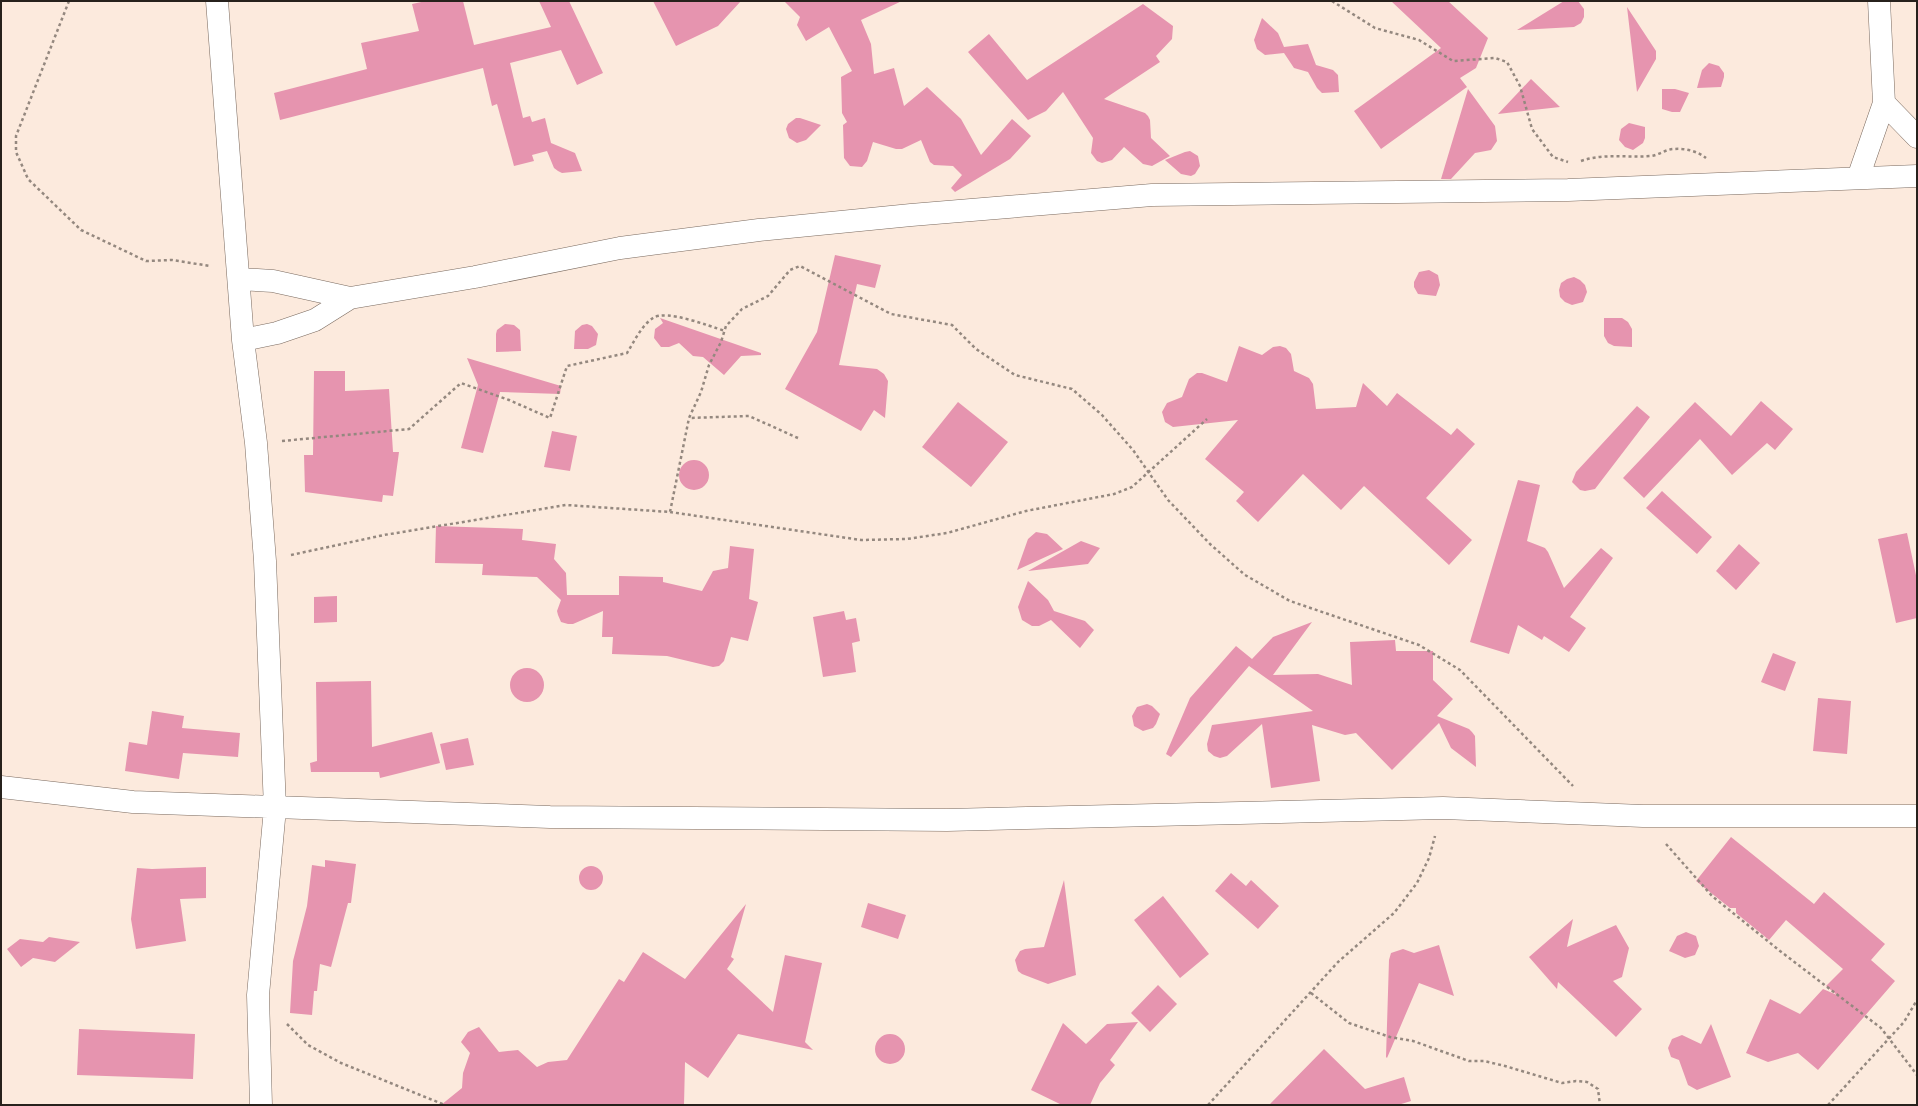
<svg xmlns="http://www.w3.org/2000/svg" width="1918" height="1106" font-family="'PT Sans',sans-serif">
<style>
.building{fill:#e694af}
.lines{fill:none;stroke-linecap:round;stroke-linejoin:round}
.minor-casing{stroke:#7a6a5f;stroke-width:23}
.path{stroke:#94887f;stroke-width:2.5;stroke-dasharray:3 3;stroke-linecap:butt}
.minor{stroke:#fff;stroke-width:22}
</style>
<rect width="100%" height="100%" fill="#fceadd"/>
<path class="building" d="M 426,1 L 463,1 L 474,45 L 551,27 L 539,1 L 569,1 L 603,73 L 577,85 L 561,50 L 510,63 L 523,118 L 530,116 L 532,122 L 545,118 L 551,143 L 575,153 L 582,171 L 562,173 L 558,171 L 554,168 L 547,151 L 532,155 L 534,161 L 514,166 L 497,104 L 492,106 L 483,68 L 280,120 L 274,93 L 367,69 L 361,43 L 419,31 L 412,4 Z
M 653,1 L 741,1 L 718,26 L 676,46 Z
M 784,1 L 902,1 L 861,20 L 871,44 L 874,74 L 894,68 L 904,106 L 927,87 L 961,119 L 981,155 L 1012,119 L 1031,136 L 1010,159 L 955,192 L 951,188 L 962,175 L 953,166 L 934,165 L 930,162 L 921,140 L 902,149 L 896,149 L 873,142 L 867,161 L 862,167 L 850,166 L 844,158 L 843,125 L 847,122 L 842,113 L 841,77 L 852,71 L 829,27 L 806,41 L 797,25 L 800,17 Z
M 1391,1 L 1448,1 L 1488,38 L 1476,68 L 1460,78 L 1467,87 L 1381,149 L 1354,111 L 1441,48 Z
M 1564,1 L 1578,1 L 1584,9 L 1584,17 L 1581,23 L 1574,27 L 1517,30 Z
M 1143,4 L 1173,26 L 1172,39 L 1156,56 L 1160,62 L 1104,99 L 1145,113 L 1148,116 L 1150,120 L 1151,138 L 1170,156 L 1152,166 L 1143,164 L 1124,147 L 1112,160 L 1102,163 L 1097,161 L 1091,153 L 1093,138 L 1063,92 L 1046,111 L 1028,120 L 968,52 L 989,34 L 1027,80 Z
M 1627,7 L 1656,51 L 1656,59 L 1637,92 Z
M 1262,18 L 1278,33 L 1284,47 L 1308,44 L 1316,65 L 1333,70 L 1338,75 L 1339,92 L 1322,93 L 1317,88 L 1308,72 L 1294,68 L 1284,53 L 1265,55 L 1257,49 L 1254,40 Z
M 1709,63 L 1719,66 L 1724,73 L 1724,77 L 1721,87 L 1697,88 L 1702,70 Z
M 1531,79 L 1560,107 L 1498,114 Z
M 1468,89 L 1495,126 L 1497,141 L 1491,150 L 1475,153 L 1451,179 L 1441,179 Z
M 1662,89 L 1675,89 L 1689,93 L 1680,112 L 1672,112 L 1662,109 Z
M 796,118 L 800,118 L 821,125 L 806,140 L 797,143 L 789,138 L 786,129 L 788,124 Z
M 1629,123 L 1645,127 L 1645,138 L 1643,143 L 1633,150 L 1625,147 L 1619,140 L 1621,129 Z
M 1190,151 L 1198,156 L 1200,166 L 1195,174 L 1191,176 L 1181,174 L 1165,160 L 1185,152 Z
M 835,255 L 881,265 L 875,288 L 857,284 L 839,365 L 877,369 L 884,374 L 888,381 L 885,418 L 874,410 L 861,431 L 785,389 L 817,332 Z
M 1429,270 L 1438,275 L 1440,285 L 1436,296 L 1418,294 L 1414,287 L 1414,282 L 1419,272 Z
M 1574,277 L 1580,280 L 1585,285 L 1587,292 L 1583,302 L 1572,305 L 1565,302 L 1560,297 L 1559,290 L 1561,283 L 1567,279 Z
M 660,318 L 761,353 L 761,355 L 741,356 L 724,375 L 703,357 L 693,356 L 679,343 L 669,347 L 661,347 L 654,338 L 655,329 L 663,323 Z
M 1604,318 L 1622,318 L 1628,322 L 1632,329 L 1632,347 L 1614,346 L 1608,343 L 1604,336 Z
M 505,324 L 514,325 L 520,330 L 521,351 L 496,352 L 496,334 L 497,330 Z
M 587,324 L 592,326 L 598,334 L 596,345 L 588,349 L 574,349 L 575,331 L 582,325 Z
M 1239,346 L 1262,355 L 1273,347 L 1280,346 L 1286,348 L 1291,354 L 1294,371 L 1309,378 L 1313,384 L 1316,409 L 1356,407 L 1363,383 L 1387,406 L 1397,393 L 1451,435 L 1457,428 L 1475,444 L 1426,498 L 1472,540 L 1449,565 L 1364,486 L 1341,510 L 1303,474 L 1258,522 L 1236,501 L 1244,492 L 1205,459 L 1238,420 L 1173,427 L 1165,422 L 1162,412 L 1167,403 L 1182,397 L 1189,379 L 1197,373 L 1202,373 L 1227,382 Z
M 467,358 L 561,386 L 560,394 L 500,392 L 483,453 L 461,448 L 478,385 Z
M 314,371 L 345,371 L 345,391 L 389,389 L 393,452 L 399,452 L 393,496 L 383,495 L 382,502 L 305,492 L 304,455 L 313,455 Z
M 1761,401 L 1793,429 L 1775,450 L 1767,443 L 1732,475 L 1700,439 L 1644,498 L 1623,478 L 1695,402 L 1731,436 Z
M 958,402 L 1008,442 L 971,487 L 922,447 Z
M 1637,406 L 1650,417 L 1595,489 L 1585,491 L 1580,490 L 1572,482 L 1576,472 Z
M 552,431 L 577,436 L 570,471 L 544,467 Z
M679 475a15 15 0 1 1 30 0a15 15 0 1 1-30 0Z
M 1518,480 L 1540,485 L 1527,541 L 1545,548 L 1548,552 L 1564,588 L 1601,548 L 1613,558 L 1570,617 L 1586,628 L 1569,652 L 1544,636 L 1542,640 L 1518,625 L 1509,654 L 1470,642 Z
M 1662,491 L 1712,537 L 1697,554 L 1646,508 Z
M 436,526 L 523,529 L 522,540 L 556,544 L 554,559 L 566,573 L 567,595 L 619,595 L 619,576 L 663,577 L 663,582 L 702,591 L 713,571 L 728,568 L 730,546 L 754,549 L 749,599 L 758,602 L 748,641 L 731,637 L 724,661 L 719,666 L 713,667 L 667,656 L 612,654 L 613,637 L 602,637 L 603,611 L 573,624 L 568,624 L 561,622 L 558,615 L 557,611 L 561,600 L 537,577 L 482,575 L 483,564 L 435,563 Z
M 1036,532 L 1047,534 L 1063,549 L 1017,570 L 1028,539 Z
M 1907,533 L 1917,580 L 1917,618 L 1896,623 L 1878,539 Z
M 1081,541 L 1100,548 L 1088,564 L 1028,571 Z
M 1739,544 L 1760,563 L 1736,590 L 1716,571 Z
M 1028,581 L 1048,600 L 1054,611 L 1085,621 L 1094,630 L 1080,648 L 1051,620 L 1039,626 L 1032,626 L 1022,620 L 1018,607 Z
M 337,596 L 337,622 L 314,623 L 314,597 Z
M 844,611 L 846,620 L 856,618 L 860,641 L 852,643 L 856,672 L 823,677 L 813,617 Z
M 1312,622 L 1273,675 L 1318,674 L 1352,685 L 1350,642 L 1395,640 L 1396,651 L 1433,651 L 1433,680 L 1453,699 L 1437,716 L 1469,729 L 1472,732 L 1475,736 L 1476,767 L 1451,748 L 1439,723 L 1392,770 L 1356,733 L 1345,735 L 1312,725 L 1320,781 L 1271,788 L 1262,724 L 1227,756 L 1220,758 L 1214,756 L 1208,751 L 1207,744 L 1212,725 L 1313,711 L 1249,666 L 1171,757 L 1166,754 L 1190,698 L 1236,646 L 1252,659 L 1273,637 Z
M 1773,653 L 1796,662 L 1785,691 L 1761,682 Z
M510 685a17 17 0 1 1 34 0a17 17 0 1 1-34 0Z
M 371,681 L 372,747 L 432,732 L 440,763 L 380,778 L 379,772 L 311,772 L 310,763 L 317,761 L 316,682 Z
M 1818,698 L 1851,701 L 1847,754 L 1813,751 Z
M 1147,704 L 1152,706 L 1160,714 L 1156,724 L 1153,728 L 1143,731 L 1134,726 L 1132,716 L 1137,707 Z
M 152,711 L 184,716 L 182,728 L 240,733 L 238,757 L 183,753 L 179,779 L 125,771 L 129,742 L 147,745 Z
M 468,738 L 474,765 L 446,770 L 440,744 Z
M 1731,837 L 1814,904 L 1824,892 L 1885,944 L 1871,960 L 1895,981 L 1818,1070 L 1798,1053 L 1768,1062 L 1746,1053 L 1770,999 L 1800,1014 L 1823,989 L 1837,995 L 1826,986 L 1843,969 L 1786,920 L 1769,940 L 1736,913 L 1736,908 L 1730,908 L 1696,881 Z
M 325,860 L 356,864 L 351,903 L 348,903 L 331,967 L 320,964 L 317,991 L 314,991 L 312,1015 L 290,1013 L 293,961 L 307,906 L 312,865 L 325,867 Z
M579 878a12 12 0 1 1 24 0a12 12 0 1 1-24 0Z
M 206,867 L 206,898 L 180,899 L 186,941 L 136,949 L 131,919 L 137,868 L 152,869 Z
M 1231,873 L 1246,886 L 1251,880 L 1279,906 L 1258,929 L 1215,891 Z
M 1064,880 L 1076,975 L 1048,984 L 1022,974 L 1018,971 L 1015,960 L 1020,951 L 1025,949 L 1044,947 Z
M 1163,896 L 1209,954 L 1180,978 L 1134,920 Z
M 868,903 L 906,915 L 898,939 L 861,927 Z
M 746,904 L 731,957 L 734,959 L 727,969 L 773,1012 L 785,955 L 822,963 L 805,1042 L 813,1050 L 738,1034 L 708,1078 L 685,1062 L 684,1105 L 441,1105 L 462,1088 L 463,1073 L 470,1053 L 461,1042 L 468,1032 L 479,1027 L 499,1052 L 518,1050 L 537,1067 L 548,1062 L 567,1060 L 619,979 L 624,982 L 643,952 L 685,979 Z
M 1573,919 L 1567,947 L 1616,925 L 1629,948 L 1622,977 L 1613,981 L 1642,1009 L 1616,1037 L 1558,982 L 1557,989 L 1529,957 Z
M 1686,932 L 1696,936 L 1699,946 L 1695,955 L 1685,958 L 1669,951 L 1677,936 Z
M 49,937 L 80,942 L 55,962 L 33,958 L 21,967 L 7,949 L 20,939 L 43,942 Z
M 1439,945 L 1454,996 L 1419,983 L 1387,1058 L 1386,1057 L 1389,960 L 1391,953 L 1403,949 L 1414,953 Z
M 1158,985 L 1177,1004 L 1150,1032 L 1131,1013 Z
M 1138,1022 L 1110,1060 L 1115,1065 L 1100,1083 L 1090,1105 L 1062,1105 L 1031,1090 L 1063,1023 L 1086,1044 L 1107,1024 Z
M 1711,1024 L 1731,1077 L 1697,1090 L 1688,1085 L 1679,1060 L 1671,1057 L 1668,1048 L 1672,1039 L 1682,1035 L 1701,1044 Z
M 79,1029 L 195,1034 L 193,1079 L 77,1075 Z
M875 1049a15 15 0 1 1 30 0a15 15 0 1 1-30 0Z
M 1324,1049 L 1365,1089 L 1404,1077 L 1411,1101 L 1398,1105 L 1269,1105 Z"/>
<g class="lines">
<g class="minor-casing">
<path id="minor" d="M 217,1 L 243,340 L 256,443 L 265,561 L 275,808 L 258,995 L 261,1105
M 1879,1 L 1884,103 L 1917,137
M 1858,178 L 1884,103
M 239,279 L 273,281 L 350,298
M 243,340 L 277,333 L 315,320 L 350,298 L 475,277 L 620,248 L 759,230 L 911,215 L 1152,195 L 1568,190 L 1917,176
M 1,787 L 133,802 L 550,817 L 947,820 L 1443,808 L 1643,816 L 1917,816"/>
</g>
<path class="path" d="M 69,1 L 16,136 L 16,152 L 28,179 L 81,230 L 146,261 L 172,260 L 210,266
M 1332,1 L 1375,28 L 1419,40 L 1453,61 L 1495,58 L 1507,62 L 1520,86 L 1532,129 L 1553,157 L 1568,162
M 1581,161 C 1604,153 1627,158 1651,156 C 1659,155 1666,149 1674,149 C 1685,148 1697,151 1706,158
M 798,438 L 749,416 L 689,418 L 701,392 L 709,365 L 721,342 L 726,326 L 742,309 L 768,296 L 790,270 L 800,266 L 891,314 L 952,325 L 976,349 L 1015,375 L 1072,389 L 1102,415 L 1133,450 L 1168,500 L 1210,544 L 1245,575 L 1290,601 L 1419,645 L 1460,670 L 1573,786
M 282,441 L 409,429 L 461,383 L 509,400 L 550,418 L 567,366 L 627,353 C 634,342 641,326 653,318 C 666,309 709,326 725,331
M 670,512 L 861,540 L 907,539 L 947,533 L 1026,511 L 1114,494 L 1132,487 L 1207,419
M 291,555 L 384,535 L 566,505 L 670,512 L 689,418
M 1666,844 L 1712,896 L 1780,951 L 1881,1028 L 1917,1075
M 1311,993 L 1349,1023 L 1390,1037 L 1413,1041 L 1469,1061 L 1484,1061 L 1505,1066 L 1562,1083 L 1576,1081 L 1587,1082 L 1598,1089 L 1600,1105
M 287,1024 L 308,1045 L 341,1063 L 445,1105
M 1208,1105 L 1338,962 L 1394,913 L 1417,883 L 1429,858 L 1435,836
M 1828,1105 L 1904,1022 L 1917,1000"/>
<use href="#minor" class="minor"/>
</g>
<rect width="1918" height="1106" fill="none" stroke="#27211c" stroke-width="4"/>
</svg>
